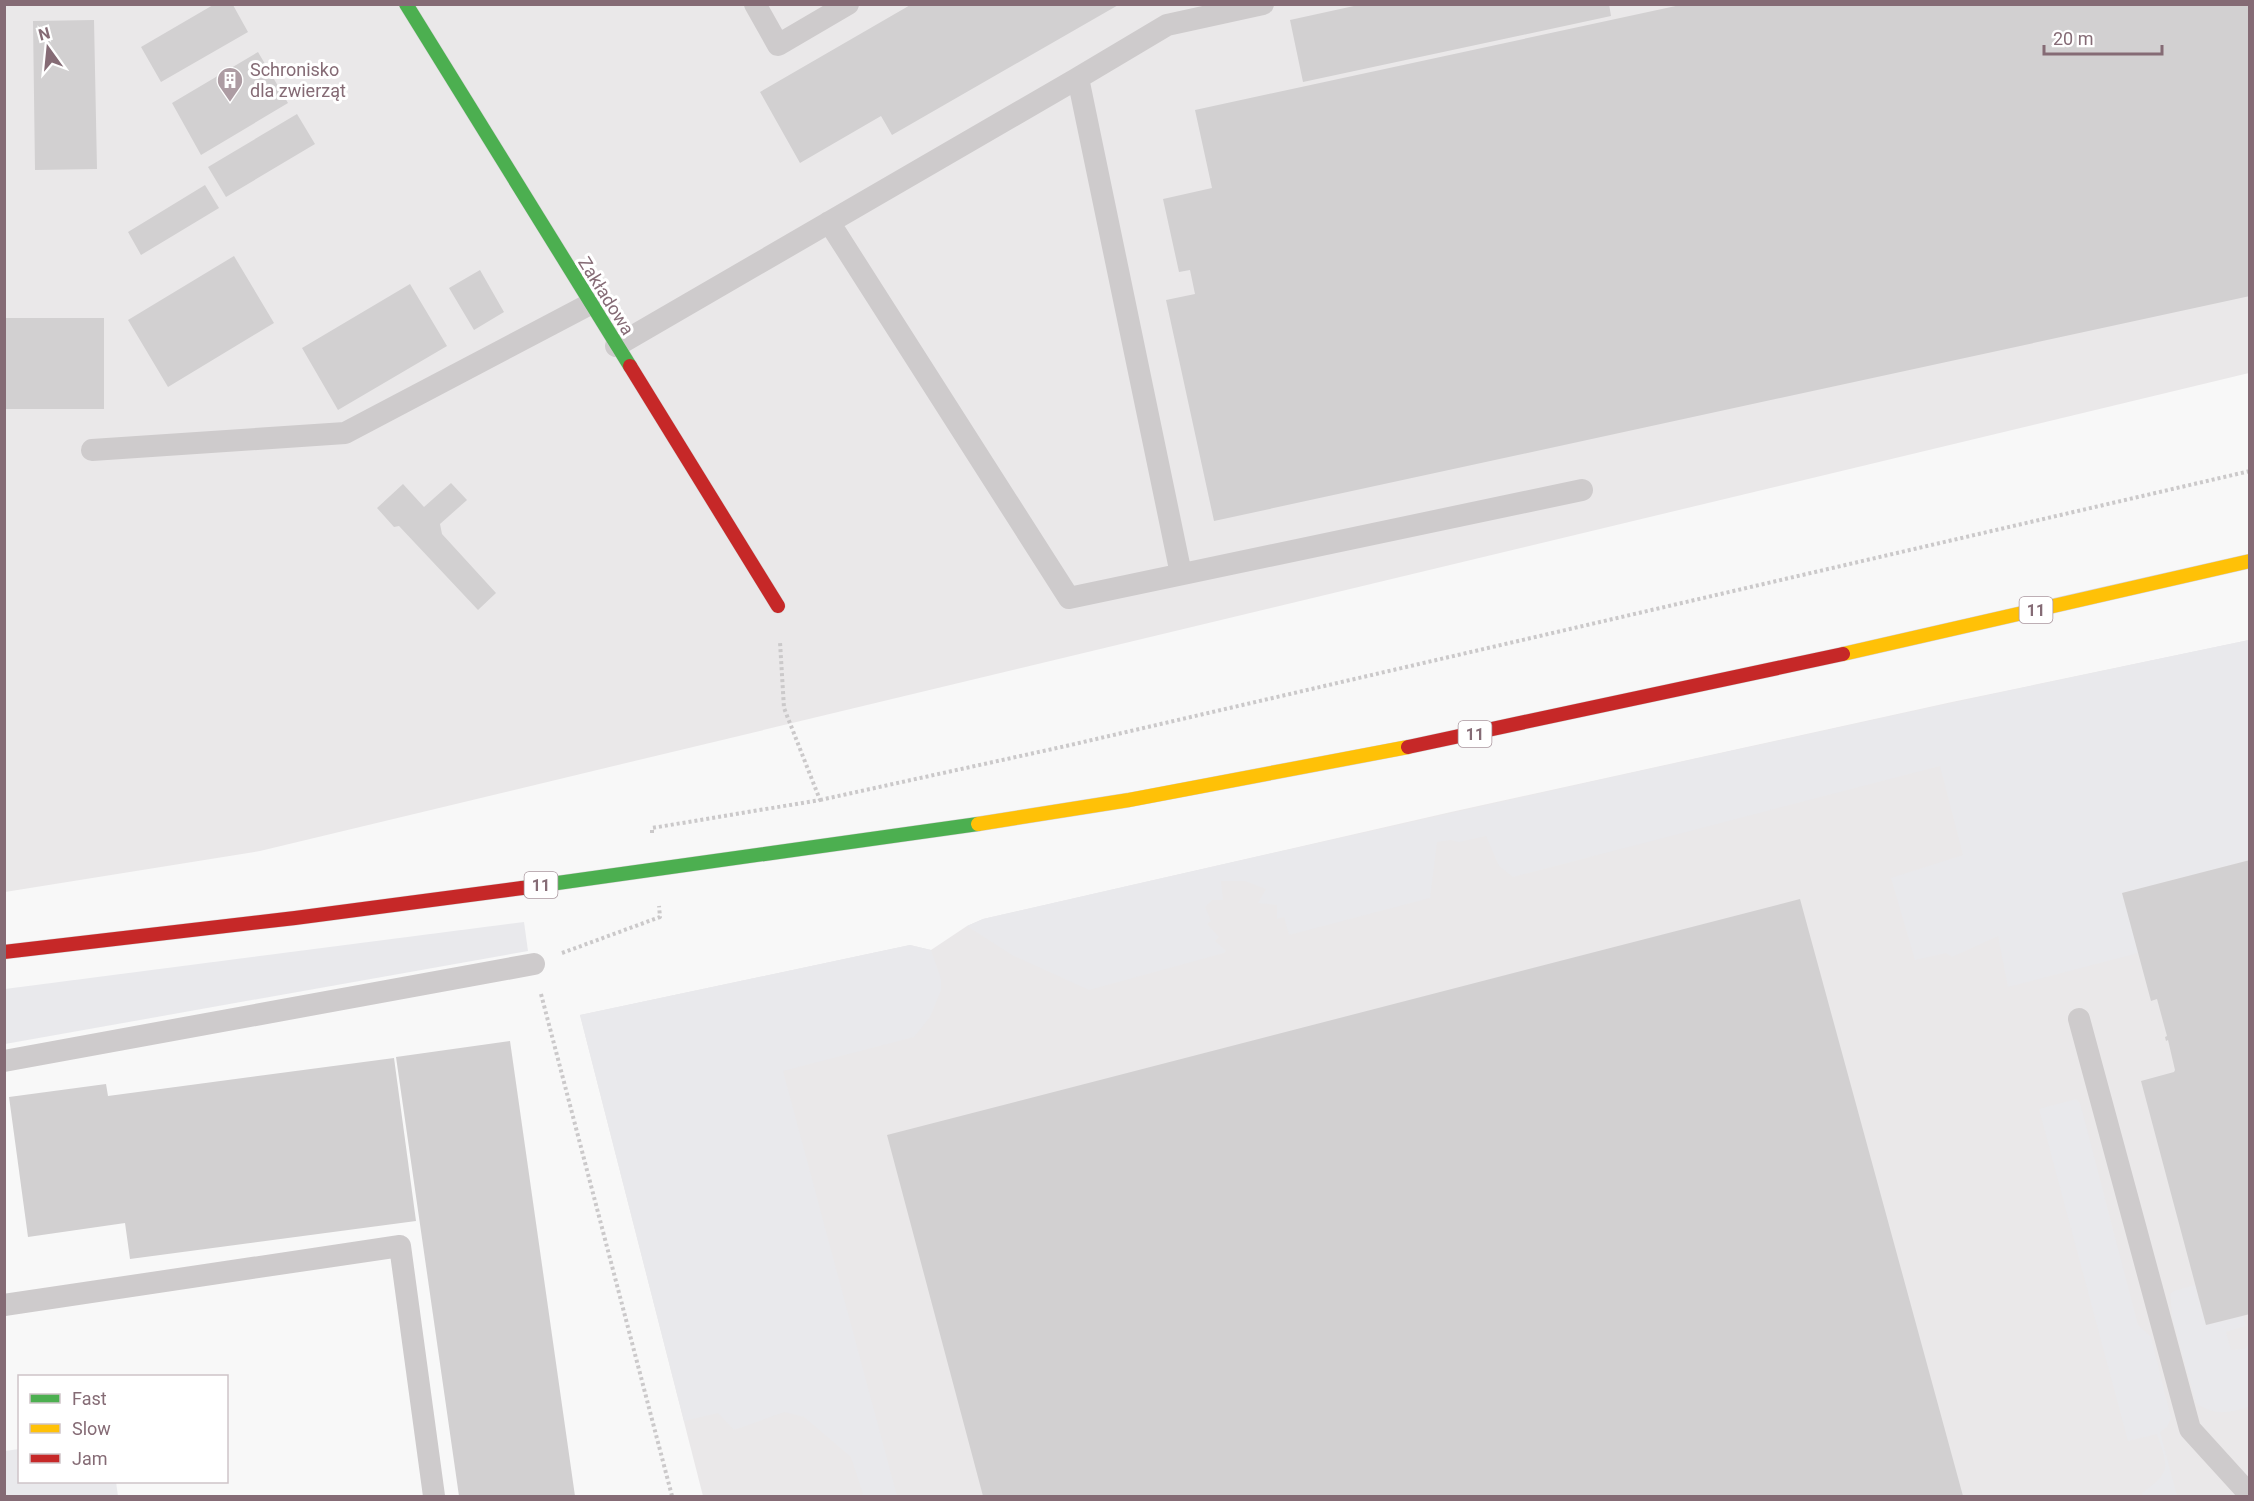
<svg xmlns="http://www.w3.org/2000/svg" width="2254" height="1501" font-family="Roboto,sans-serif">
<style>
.built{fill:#eae8e9}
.green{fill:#e9e9ec}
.building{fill:#d2d0d1}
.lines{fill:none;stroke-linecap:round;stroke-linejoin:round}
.fast-casing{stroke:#d6d4d5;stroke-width:15}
.slow-casing{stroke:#d6d4d5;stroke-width:15}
.jam-casing{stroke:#d6d4d5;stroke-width:15}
.path{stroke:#cbc9ca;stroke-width:4;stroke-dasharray:3 3;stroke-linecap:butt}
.lane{stroke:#cecbcc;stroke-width:22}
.fast{stroke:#4caf50;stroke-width:14}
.slow{stroke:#ffc107;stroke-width:14}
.jam{stroke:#c62828;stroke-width:14}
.labels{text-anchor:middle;stroke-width:6;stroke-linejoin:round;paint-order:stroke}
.shield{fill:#fff;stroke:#aa979e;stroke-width:1.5}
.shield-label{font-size:16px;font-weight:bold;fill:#856b75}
.poi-label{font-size:18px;fill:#856b75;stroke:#fff;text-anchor:start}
.street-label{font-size:18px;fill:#856b75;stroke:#fff}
</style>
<rect width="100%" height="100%" fill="#f8f8f8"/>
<path class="built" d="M 5,5 L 2249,5 L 2249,373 L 260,851 L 5,892 Z
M 2249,640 L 2249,1496 L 703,1496 L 580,1015 L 910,945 L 931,950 L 967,926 L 983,919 L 1451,812 L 1952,702 Z"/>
<path class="green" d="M 2249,640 L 2249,860 L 2123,893 L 2138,953 L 2008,987 L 1998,936 L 1952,957 L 1946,953 L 1915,960 L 1891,878 L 1963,855 L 1940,766 L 1513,877 L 1499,866 L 1486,836 L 1459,842 L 1450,840 L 1437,842 L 1430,898 L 1289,935 L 1284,917 L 1277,919 L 1277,905 L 1258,903 L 1266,889 L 1245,881 L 1221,881 L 1223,900 L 1212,900 L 1205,907 L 1211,921 L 1207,924 L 1219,937 L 1215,941 L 1226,951 L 1224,953 L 1089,990 L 1012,955 L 967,926 L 983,919 C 1404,823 1826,728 2249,640 Z
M 524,922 L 528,951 L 5,1044 L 5,989 Z
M 910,945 L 931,950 L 941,979 L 941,990 L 930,1017 L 914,1037 L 783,1071 L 897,1496 L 858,1496 L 863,1494 L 851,1457 L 804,1417 L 785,1412 L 734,1430 L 718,1413 L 684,1421 L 580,1015 Z
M 2076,1099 L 2080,1103 L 2138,1325 L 2151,1337 L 2171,1418 L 2167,1427 L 2160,1432 L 2177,1496 L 2143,1496 L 2142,1493 C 2172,1472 2168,1467 2157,1434 L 2128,1441 L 2039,1109 Z
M 2195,1285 L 2206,1325 L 2243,1316 L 2246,1326 L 2226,1332 L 2231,1350 L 2244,1349 L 2249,1345 L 2249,1407 C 2229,1413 2214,1416 2196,1403 L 2172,1317 L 2170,1294 L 2174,1291 Z
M 19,1449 L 20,1482 L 116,1482 L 118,1496 L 5,1496 L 5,1451 Z"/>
<path class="building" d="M 912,4 L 1120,4 L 892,135 L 881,116 L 800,163 L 760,92 Z
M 1363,4 L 1609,4 L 1611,16 L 1303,82 L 1290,20 Z
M 1685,4 L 2250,4 L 2250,296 L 1214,521 L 1166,300 L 1195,294 L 1190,270 L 1179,272 L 1163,199 L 1212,188 L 1195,110 Z
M 213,5 L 233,5 L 248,32 L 161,82 L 141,47 Z
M 94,20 L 97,169 L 35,170 L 33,21 Z
M 258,52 L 288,103 L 201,155 L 172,103 Z
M 297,114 L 315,144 L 226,197 L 208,167 Z
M 205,185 L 219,208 L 141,255 L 128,232 Z
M 234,256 L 274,323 L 168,387 L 128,320 Z
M 480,270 L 504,312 L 474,330 L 449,288 Z
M 410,284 L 447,346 L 338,410 L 302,348 Z
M 4,318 L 104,318 L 104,409 L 4,409 Z
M 451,483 L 467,500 L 440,524 L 442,534 L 496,593 L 478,610 L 399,526 L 394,527 L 377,508 L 403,484 L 424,507 Z
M 2250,860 L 2250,1314 L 2206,1325 L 2141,1081 L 2174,1072 L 2175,1070 L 2168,1040 L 2166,1041 L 2165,1037 L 2167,1036 L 2157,999 L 2151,1001 L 2122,893 Z
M 1800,899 L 1963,1496 L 983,1496 L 887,1135 Z
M 510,1041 L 575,1496 L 459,1496 L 396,1057 Z
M 394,1058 L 416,1221 L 130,1259 L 125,1223 L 28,1237 L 9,1097 L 106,1084 L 108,1096 Z"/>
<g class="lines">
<g class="fast-casing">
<path id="fast" d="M 406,4 L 630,366
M 522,888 L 978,824"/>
</g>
<g class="slow-casing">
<path id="slow" d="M 1843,654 L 2250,561
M 978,824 L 1129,800 L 1408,747"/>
</g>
<g class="jam-casing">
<path id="jam" d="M 630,366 L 778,606
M 1408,747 L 1843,654
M 4,952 L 295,918 L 522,888"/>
</g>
<path class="path" d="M 820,800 L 1066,746 L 2250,471
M 652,833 L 652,828 L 820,800 L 784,708 L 780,642
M 562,953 L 660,917 L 659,906
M 541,994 L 672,1496"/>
<path class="lane" d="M 755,4 L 778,45 L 848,4
M 1078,78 L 1167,25 L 1263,4
M 829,222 L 1069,598 L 1582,490
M 616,346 L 1078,78 L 1181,574
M 92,450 L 345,433 L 590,304
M 2079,1019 L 2190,1429 L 2250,1495
M 4,1061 L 534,964
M 4,1305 L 400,1246 L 434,1496"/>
<use href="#fast" class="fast"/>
<use href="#slow" class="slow"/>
<use href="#jam" class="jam"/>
</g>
<defs>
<g id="building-pin" transform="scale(1.35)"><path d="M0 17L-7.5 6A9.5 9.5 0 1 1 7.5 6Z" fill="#ad9ca3" stroke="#fff"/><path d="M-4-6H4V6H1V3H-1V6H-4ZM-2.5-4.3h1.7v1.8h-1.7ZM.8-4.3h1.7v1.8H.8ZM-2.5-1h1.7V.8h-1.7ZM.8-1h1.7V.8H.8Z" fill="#fff"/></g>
</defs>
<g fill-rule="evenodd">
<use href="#building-pin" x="230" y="80"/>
</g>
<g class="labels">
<g class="shield">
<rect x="2019.5" y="597" width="33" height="26" rx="4.5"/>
<rect x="1458.5" y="721" width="33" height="26" rx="4.5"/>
<rect x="524.5" y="872" width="33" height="26" rx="4.5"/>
</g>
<g class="shield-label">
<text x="2036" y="616">11</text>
<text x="1475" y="740">11</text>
<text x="541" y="891">11</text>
</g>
<g class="poi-label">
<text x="250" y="76">Schronisko<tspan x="250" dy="21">dla zwierząt</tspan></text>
</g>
<g class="street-label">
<text transform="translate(606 296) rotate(58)" y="6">Zakładowa</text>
</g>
</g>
<rect width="2254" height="1501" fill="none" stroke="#856b75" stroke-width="12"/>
<rect x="18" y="1375" width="210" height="108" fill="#ffffff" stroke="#cec4c8" stroke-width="1.5"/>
<rect x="30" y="1394" width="30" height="9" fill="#4caf50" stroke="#cec4c8" stroke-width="1.5"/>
<text x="72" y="1405" font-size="18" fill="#856b75">Fast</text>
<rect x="30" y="1424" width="30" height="9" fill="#ffc107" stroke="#cec4c8" stroke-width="1.5"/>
<text x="72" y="1435" font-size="18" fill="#856b75">Slow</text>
<rect x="30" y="1454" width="30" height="9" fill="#c62828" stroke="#cec4c8" stroke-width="1.5"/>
<text x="72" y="1465" font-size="18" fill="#856b75">Jam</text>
<g transform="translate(48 48) rotate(345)" stroke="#ffffff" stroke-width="4.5" paint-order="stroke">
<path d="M0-4.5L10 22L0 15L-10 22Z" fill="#856b75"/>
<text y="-9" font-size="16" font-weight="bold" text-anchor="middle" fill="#856b75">N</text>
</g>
<path d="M2044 45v9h118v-9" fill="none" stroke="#856b75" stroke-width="3"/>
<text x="2053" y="45" font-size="18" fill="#856b75" stroke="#ffffff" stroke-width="4.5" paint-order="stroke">20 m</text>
</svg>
